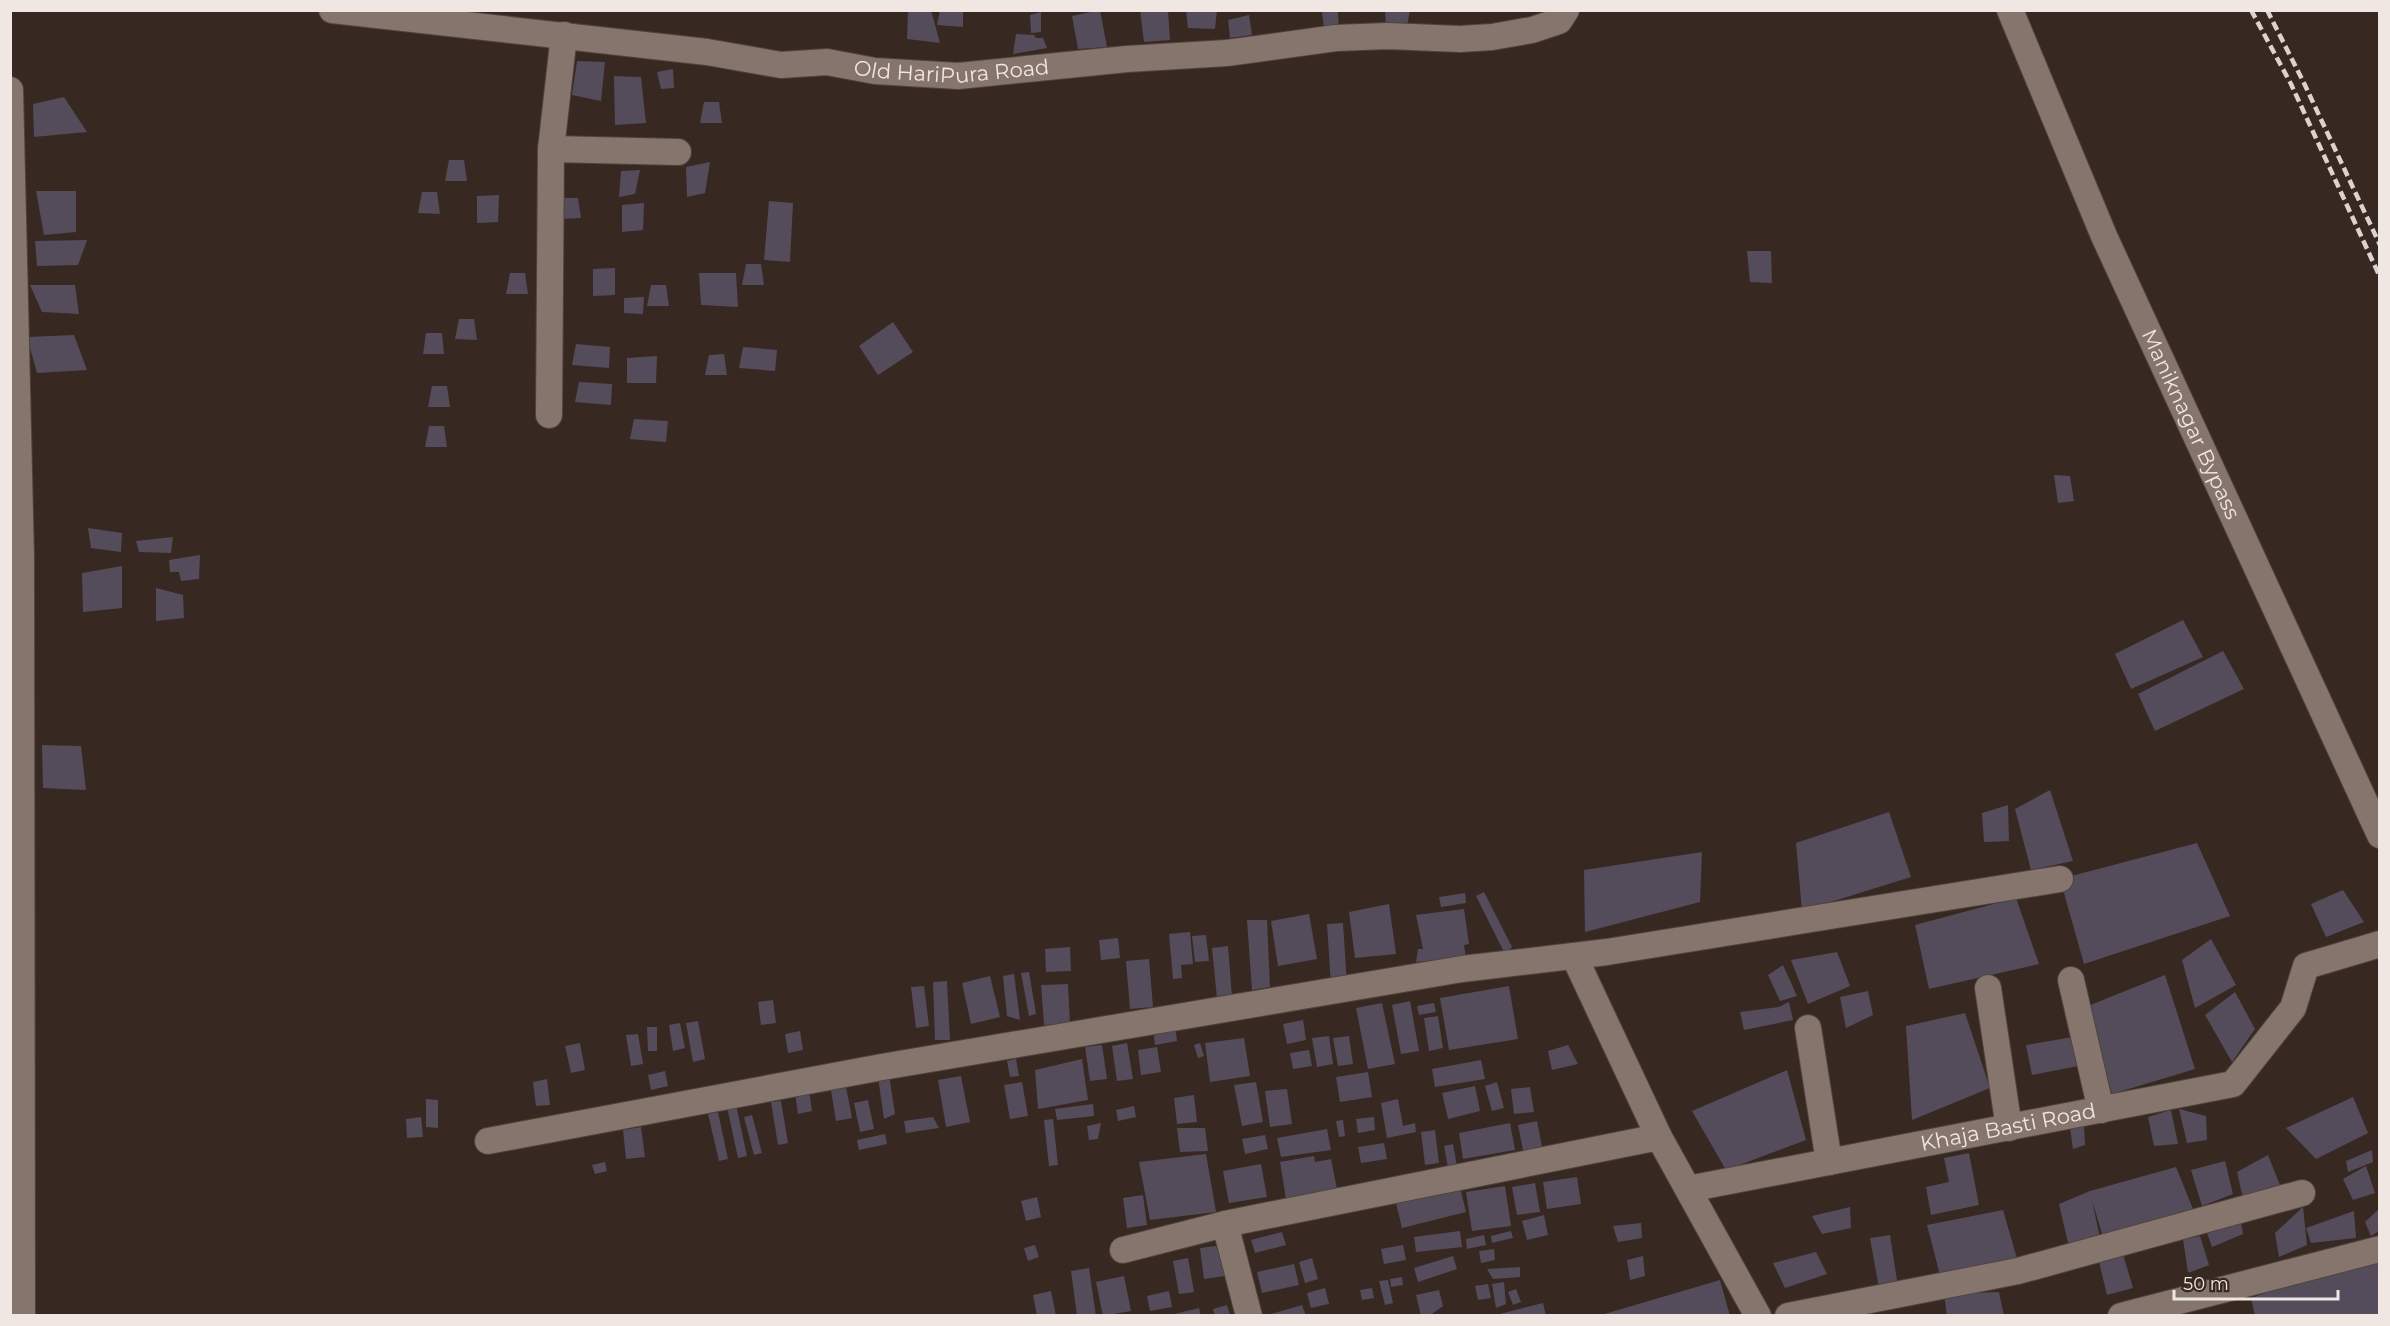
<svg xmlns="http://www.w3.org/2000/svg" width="2390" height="1326" font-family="Montserrat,sans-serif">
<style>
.building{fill:#544c5a}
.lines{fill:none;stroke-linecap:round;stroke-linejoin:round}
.street-casing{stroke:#50443f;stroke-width:28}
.street{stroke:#86756d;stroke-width:26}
.rail{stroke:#ddd3ce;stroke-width:4.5;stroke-dasharray:9 4.5;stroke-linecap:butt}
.labels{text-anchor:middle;stroke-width:5;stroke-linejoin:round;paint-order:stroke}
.street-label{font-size:21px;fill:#f0e6e2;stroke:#372822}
</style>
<rect width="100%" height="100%" fill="#372822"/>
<path class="building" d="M 908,10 L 931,10 L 940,43 L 907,39 Z
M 940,10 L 963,10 L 963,27 L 937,25 Z
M 1100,10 L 1107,47 L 1078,49 L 1072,16 Z
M 1140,10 L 1168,10 L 1170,40 L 1144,42 Z
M 1186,10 L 1217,10 L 1215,29 L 1188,28 Z
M 1385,10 L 1410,10 L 1407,26 L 1386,28 Z
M 1041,12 L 1041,32 L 1031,33 L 1030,15 Z
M 1322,12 L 1338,12 L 1339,35 L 1325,36 Z
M 1249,15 L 1252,35 L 1230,38 L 1228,20 Z
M 1016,34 L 1034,35 L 1036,38 L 1043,38 L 1047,48 L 1013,54 Z
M 577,61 L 605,62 L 601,101 L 572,95 Z
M 673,69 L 674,88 L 661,89 L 657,72 Z
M 614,76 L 641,77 L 646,123 L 615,125 Z
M 64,97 L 87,132 L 34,137 L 33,104 Z
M 704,102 L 719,102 L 722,123 L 700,123 Z
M 449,160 L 464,160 L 467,181 L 445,181 Z
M 710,162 L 705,193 L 687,197 L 686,167 Z
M 640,170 L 635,194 L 619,197 L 621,171 Z
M 36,191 L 76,191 L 76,232 L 44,235 Z
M 422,192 L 437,192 L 440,214 L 418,213 Z
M 499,195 L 498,222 L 477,223 L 477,196 Z
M 563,198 L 578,198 L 581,218 L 559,219 Z
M 769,201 L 793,203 L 790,262 L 764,260 Z
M 644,203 L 643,230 L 622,232 L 622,205 Z
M 87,240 L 78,265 L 37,266 L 35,241 Z
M 1747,251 L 1771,251 L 1772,283 L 1750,282 Z
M 746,264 L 761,264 L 764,285 L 742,285 Z
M 615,268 L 615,295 L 593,296 L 593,269 Z
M 510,273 L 525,273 L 528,294 L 506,294 Z
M 699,273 L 736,273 L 738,307 L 701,305 Z
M 30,285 L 75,285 L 79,314 L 42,312 Z
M 651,285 L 666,285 L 669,306 L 647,306 Z
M 644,297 L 643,314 L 624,313 L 624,298 Z
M 459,319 L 474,319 L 477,340 L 455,339 Z
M 893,322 L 913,352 L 878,375 L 859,346 Z
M 426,333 L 442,333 L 444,354 L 423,354 Z
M 74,335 L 87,370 L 37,373 L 27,337 Z
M 576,344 L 610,347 L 609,368 L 572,365 Z
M 743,347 L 777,350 L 775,371 L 739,368 Z
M 724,354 L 727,375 L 705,375 L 709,355 Z
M 657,356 L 656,383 L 627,383 L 627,358 Z
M 579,382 L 612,384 L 611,405 L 575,402 Z
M 432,386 L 447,386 L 450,407 L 428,407 Z
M 634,419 L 668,421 L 666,442 L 630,439 Z
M 429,426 L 444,426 L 447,447 L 425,447 Z
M 2054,475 L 2070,476 L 2074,501 L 2058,503 Z
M 88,528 L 122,533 L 121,552 L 91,548 Z
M 173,537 L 171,553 L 139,552 L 136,541 Z
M 200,555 L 199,579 L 181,581 L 179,572 L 170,572 L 169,560 Z
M 122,566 L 122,608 L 83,612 L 82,573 Z
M 156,588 L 183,595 L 184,618 L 156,621 Z
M 2183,620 L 2203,657 L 2131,689 L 2115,654 Z
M 2223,651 L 2244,689 L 2155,731 L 2138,694 Z
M 42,745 L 81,746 L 86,790 L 43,788 Z
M 2050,790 L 2073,861 L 2031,870 L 2015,809 Z
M 2008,805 L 2009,841 L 1984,842 L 1982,813 Z
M 1889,812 L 1911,877 L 1802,911 L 1796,843 Z
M 2197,843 L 2230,916 L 2084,964 L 2060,879 Z
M 1702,852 L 1700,902 L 1585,932 L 1584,870 Z
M 2343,890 L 2364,922 L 2326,937 L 2311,904 Z
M 1484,892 L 1512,947 L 1505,954 L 1476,896 Z
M 1465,893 L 1466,903 L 1441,907 L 1439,897 Z
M 2016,898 L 2039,964 L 1929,989 L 1915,925 Z
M 1389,904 L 1396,954 L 1355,958 L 1349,912 Z
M 1464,909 L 1469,944 L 1464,945 L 1466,958 L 1416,962 L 1418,949 L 1423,949 L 1416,915 Z
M 1309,914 L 1317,959 L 1278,966 L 1271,921 Z
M 1247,920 L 1267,920 L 1270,987 L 1252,990 Z
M 1343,923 L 1347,984 L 1331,985 L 1327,924 Z
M 1190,932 L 1193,964 L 1181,965 L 1182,978 L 1173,979 L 1169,934 Z
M 1206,935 L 1209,961 L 1195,962 L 1192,936 Z
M 1118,938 L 1120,958 L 1101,960 L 1099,940 Z
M 2211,939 L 2236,985 L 2195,1008 L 2182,960 Z
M 1228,946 L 1232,997 L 1217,998 L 1212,948 Z
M 1070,947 L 1071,971 L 1046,972 L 1045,949 Z
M 1837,952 L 1850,986 L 1808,1004 L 1791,960 Z
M 1149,959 L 1153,1007 L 1130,1009 L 1126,961 Z
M 1783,965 L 1797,996 L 1780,1001 L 1768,975 Z
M 1029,972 L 1036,1014 L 1029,1016 L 1021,973 Z
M 1014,974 L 1020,1020 L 1007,1016 L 1003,976 Z
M 2165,975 L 2195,1069 L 2112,1094 L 2088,1006 Z
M 990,976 L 1000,1017 L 971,1024 L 962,983 Z
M 947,981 L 950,1040 L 935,1040 L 933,982 Z
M 1068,984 L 1070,1024 L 1044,1025 L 1041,985 Z
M 924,986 L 929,1026 L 916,1028 L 911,987 Z
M 1509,986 L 1518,1039 L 1449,1050 L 1440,998 Z
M 1868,991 L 1873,1015 L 1846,1028 L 1840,997 Z
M 2235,992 L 2255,1029 L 2232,1062 L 2205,1015 Z
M 773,1000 L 776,1023 L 761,1025 L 758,1002 Z
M 1410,1001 L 1419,1051 L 1401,1054 L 1392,1005 Z
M 1789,1002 L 1793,1020 L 1744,1030 L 1740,1012 L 1779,1007 Z
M 1382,1003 L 1395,1064 L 1368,1069 L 1356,1008 Z
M 1434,1003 L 1436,1012 L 1419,1015 L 1417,1006 Z
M 1965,1013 L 1990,1088 L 1912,1120 L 1906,1026 Z
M 1438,1016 L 1443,1048 L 1429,1051 L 1424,1018 Z
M 1303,1020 L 1306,1040 L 1287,1044 L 1283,1024 Z
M 698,1021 L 705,1059 L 693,1062 L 686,1023 Z
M 680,1023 L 685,1048 L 673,1051 L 669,1025 Z
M 1175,1024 L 1177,1041 L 1155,1045 L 1153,1028 Z
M 647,1027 L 657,1027 L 657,1051 L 648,1051 Z
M 800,1031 L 803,1050 L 788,1053 L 785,1034 Z
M 638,1034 L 643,1064 L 631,1066 L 626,1035 Z
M 1329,1036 L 1333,1064 L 1317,1067 L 1312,1038 Z
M 1349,1036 L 1353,1064 L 1338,1066 L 1333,1038 Z
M 2073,1037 L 2078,1066 L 2032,1075 L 2026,1045 Z
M 1244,1038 L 1250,1076 L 1210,1082 L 1205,1043 Z
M 580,1043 L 585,1070 L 571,1073 L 565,1046 Z
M 1127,1043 L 1133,1079 L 1117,1081 L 1112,1046 Z
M 1200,1043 L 1204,1056 L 1198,1058 L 1194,1045 Z
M 1102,1045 L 1107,1079 L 1090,1081 L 1085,1047 Z
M 1568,1045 L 1578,1064 L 1552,1070 L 1548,1051 Z
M 1157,1047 L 1161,1072 L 1141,1075 L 1138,1050 Z
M 1309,1050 L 1312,1066 L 1293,1069 L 1290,1053 Z
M 1016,1059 L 1019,1076 L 1010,1077 L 1007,1061 Z
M 1082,1059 L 1088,1100 L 1038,1109 L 1035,1070 Z
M 1481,1060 L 1485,1079 L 1435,1087 L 1432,1069 Z
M 1787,1070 L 1806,1140 L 1726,1170 L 1692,1111 Z
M 665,1071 L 668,1086 L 651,1090 L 648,1075 Z
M 1368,1072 L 1372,1097 L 1340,1102 L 1336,1077 Z
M 889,1075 L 895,1114 L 884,1119 L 878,1077 Z
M 961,1076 L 970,1122 L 946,1127 L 938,1080 Z
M 547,1079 L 550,1105 L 536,1106 L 533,1082 Z
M 1022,1082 L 1028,1116 L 1010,1119 L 1004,1085 Z
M 1256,1082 L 1263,1122 L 1242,1126 L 1234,1085 Z
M 1497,1082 L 1504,1108 L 1492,1111 L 1485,1086 Z
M 1475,1086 L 1480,1111 L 1448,1119 L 1442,1093 Z
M 846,1087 L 852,1118 L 836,1121 L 831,1090 Z
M 1530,1087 L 1534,1112 L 1514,1114 L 1511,1089 Z
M 1287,1089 L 1292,1124 L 1270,1127 L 1265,1091 Z
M 809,1090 L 812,1111 L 798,1114 L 795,1093 Z
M 1194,1095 L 1197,1122 L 1177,1124 L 1174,1098 Z
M 2353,1097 L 2368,1133 L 2316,1159 L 2286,1128 Z
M 426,1099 L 438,1100 L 438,1128 L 426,1127 Z
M 1398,1099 L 1403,1126 L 1415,1123 L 1416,1132 L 1387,1138 L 1381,1103 Z
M 868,1100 L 874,1129 L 860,1132 L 854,1103 Z
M 781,1101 L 788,1143 L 778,1145 L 771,1102 Z
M 1093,1104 L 1094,1116 L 1057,1120 L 1055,1109 Z
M 736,1105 L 747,1156 L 738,1158 L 727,1107 Z
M 1134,1106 L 1136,1117 L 1118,1121 L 1116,1110 Z
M 2179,1109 L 2206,1116 L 2207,1140 L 2187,1143 Z
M 2171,1110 L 2178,1144 L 2154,1146 L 2148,1117 Z
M 718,1112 L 728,1159 L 719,1161 L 708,1114 Z
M 752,1115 L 762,1153 L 754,1155 L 744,1117 Z
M 421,1117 L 423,1137 L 407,1138 L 406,1119 Z
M 933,1117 L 939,1128 L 906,1133 L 904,1121 Z
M 1374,1117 L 1375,1130 L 1358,1133 L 1356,1119 Z
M 1053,1119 L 1058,1165 L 1049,1166 L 1044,1120 Z
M 1343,1120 L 1345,1136 L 1339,1137 L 1336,1121 Z
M 1537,1121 L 1543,1152 L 1524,1155 L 1518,1125 Z
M 1101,1123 L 1098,1139 L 1089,1140 L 1087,1126 Z
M 1510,1123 L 1515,1150 L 1463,1159 L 1459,1133 Z
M 2084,1125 L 2085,1145 L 2073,1149 L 2070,1127 Z
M 641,1127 L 645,1157 L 626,1159 L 623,1130 Z
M 1177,1128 L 1205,1128 L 1208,1151 L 1180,1152 Z
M 1327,1129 L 1331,1150 L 1281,1157 L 1277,1138 Z
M 1435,1130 L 1439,1163 L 1425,1165 L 1421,1132 Z
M 885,1134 L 887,1144 L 859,1150 L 857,1140 Z
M 1265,1135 L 1268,1149 L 1245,1154 L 1242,1139 Z
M 1384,1143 L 1387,1159 L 1361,1163 L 1358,1147 Z
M 1453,1144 L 1458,1172 L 1449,1173 L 1444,1146 Z
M 2372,1150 L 2373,1162 L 2348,1172 L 2346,1161 Z
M 1969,1153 L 1979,1205 L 1931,1215 L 1926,1187 L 1949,1182 L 1944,1158 Z
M 1206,1154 L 1216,1212 L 1150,1220 L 1139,1162 Z
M 2268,1155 L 2282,1190 L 2243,1198 L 2237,1172 Z
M 1314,1156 L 1315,1162 L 1331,1159 L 1337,1189 L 1286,1199 L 1280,1162 Z
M 2225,1161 L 2233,1194 L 2202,1206 L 2191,1170 Z
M 605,1162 L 607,1171 L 595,1174 L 592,1165 Z
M 1261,1164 L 1267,1197 L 1229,1203 L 1223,1171 Z
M 2366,1166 L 2375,1193 L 2353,1200 L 2343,1179 Z
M 2176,1167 L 2195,1214 L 2103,1237 L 2092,1200 L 2100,1238 L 2069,1247 L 2059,1204 L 2090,1191 Z
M 1577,1177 L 1581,1204 L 1547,1209 L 1543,1182 Z
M 1535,1183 L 1540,1212 L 1517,1215 L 1512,1187 Z
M 1505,1186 L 1511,1226 L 1472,1231 L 1466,1192 Z
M 1460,1187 L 1466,1212 L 1402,1228 L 1395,1199 Z
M 1143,1195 L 1147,1225 L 1127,1228 L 1123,1198 Z
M 1037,1197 L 1041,1217 L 1026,1221 L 1021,1201 Z
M 1850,1207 L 1851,1228 L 1822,1234 L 1812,1216 Z
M 2303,1207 L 2307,1245 L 2279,1257 L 2275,1233 Z
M 2379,1209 L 2379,1231 L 2371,1236 L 2365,1222 Z
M 2003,1210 L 2018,1262 L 1941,1279 L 1927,1225 Z
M 2354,1211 L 2356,1238 L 2311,1243 L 2306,1228 Z
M 1544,1215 L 1548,1235 L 1527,1240 L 1522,1221 Z
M 2240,1217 L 2243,1234 L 2212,1247 L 2207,1233 Z
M 1641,1223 L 1642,1238 L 1618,1242 L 1613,1226 Z
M 1460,1231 L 1462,1247 L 1416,1252 L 1414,1237 Z
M 1511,1231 L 1513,1238 L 1492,1243 L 1491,1236 Z
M 1282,1232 L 1286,1245 L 1255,1253 L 1251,1240 Z
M 1484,1235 L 1486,1245 L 1467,1249 L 1466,1239 Z
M 1890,1235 L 1898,1287 L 1880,1294 L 1870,1238 Z
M 2200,1236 L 2209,1265 L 2188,1273 L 2183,1239 Z
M 1035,1245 L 1039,1257 L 1028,1261 L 1024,1248 Z
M 1403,1245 L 1406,1260 L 1384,1264 L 1381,1249 Z
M 1216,1246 L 1232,1275 L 1204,1279 L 1200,1248 Z
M 1494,1249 L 1495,1260 L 1481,1263 L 1479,1251 Z
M 1816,1252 L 1827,1274 L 1785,1288 L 1773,1263 Z
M 2379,1253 L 2379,1316 L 2255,1316 L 2251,1298 Z
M 2123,1254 L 2133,1288 L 2107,1295 L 2099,1262 Z
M 1453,1256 L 1457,1269 L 1418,1282 L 1414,1268 Z
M 1643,1256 L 1645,1276 L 1630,1280 L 1627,1260 Z
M 1188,1258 L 1194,1292 L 1179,1294 L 1173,1261 Z
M 1312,1258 L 1318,1279 L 1305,1283 L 1299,1262 Z
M 1294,1264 L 1299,1285 L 1262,1293 L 1257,1272 Z
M 1520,1267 L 1520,1277 L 1493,1279 L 1487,1269 Z
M 1089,1268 L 1096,1316 L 1077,1316 L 1071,1271 Z
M 1124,1276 L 1131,1311 L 1103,1316 L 1096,1282 Z
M 1402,1277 L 1403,1285 L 1391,1287 L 1390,1279 Z
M 1388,1280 L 1393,1303 L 1385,1305 L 1379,1281 Z
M 1720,1280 L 1730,1316 L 1602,1316 L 1601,1315 Z
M 1504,1282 L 1506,1304 L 1496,1308 L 1492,1284 Z
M 1488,1284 L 1491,1298 L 1478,1300 L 1475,1286 Z
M 1325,1288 L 1329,1304 L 1311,1308 L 1307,1293 Z
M 1372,1288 L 1374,1298 L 1362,1300 L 1360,1290 Z
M 1516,1289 L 1521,1302 L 1513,1305 L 1508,1292 Z
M 1439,1290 L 1443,1306 L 1429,1316 L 1421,1316 L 1416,1295 Z
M 1051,1291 L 1056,1316 L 1037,1316 L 1033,1295 Z
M 1169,1291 L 1172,1307 L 1150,1311 L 1147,1296 Z
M 1999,1292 L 2004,1316 L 1947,1316 L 1944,1294 Z
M 1543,1303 L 1546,1316 L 1496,1316 L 1496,1315 Z
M 1227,1305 L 1230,1315 L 1215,1316 L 1213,1309 Z
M 1302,1305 L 1306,1316 L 1267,1316 L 1267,1315 Z
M 1199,1308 L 1201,1316 L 1171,1316 L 1170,1315 Z"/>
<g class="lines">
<g class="street-casing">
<g id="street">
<path id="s1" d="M 332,10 L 707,52 L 781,65 L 827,62 L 875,71 L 958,76 L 1127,59 L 1227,53 L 1336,38 L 1387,36 L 1460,39 L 1492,37 L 1532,30 L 1559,21 L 1566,10"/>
<path id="s2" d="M 2010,10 L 2104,236 L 2380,835"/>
<path d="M 10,90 L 21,557 L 22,1316"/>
<path d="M 551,149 L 678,152"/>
<path d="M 549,415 L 551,149 L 564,35"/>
<path d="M 1574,956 L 1659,1137 L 1758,1316"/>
<path d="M 2071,980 L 2101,1110"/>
<path d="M 1988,988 L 2009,1128"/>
<path d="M 1808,1028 L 1829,1162"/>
<path d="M 488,1141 L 882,1067 L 1462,969 L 1607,952 L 2060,879"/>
<path id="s3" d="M 1688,1189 L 2233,1084 L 2293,1008 L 2306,966 L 2380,944"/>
<path d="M 1225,1224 L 1249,1316"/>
<path d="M 1123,1250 L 1225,1224 L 1659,1137"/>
<path d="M 1788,1316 L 2018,1271 L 2302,1193"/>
<path d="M 2121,1316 L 2380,1249"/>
</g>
</g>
<use href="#street" class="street"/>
<path class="rail" d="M 2251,10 L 2291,84 L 2380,277
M 2267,10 L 2303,81 L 2380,245"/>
</g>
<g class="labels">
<g class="street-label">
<text dy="7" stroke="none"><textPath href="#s1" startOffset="624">Old HariPura Road</textPath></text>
<text dy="7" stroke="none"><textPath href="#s2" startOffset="452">Maniknagar Bypass</textPath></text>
<text dy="7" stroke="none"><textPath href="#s3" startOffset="326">Khaja Basti Road</textPath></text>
</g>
</g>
<rect width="2390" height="1326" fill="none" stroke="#f0e6e2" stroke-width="24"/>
<path d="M2174 1290v9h164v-9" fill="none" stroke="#f0e6e2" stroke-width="3"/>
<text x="2183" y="1290" font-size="18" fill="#f0e6e2" stroke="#372822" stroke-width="4.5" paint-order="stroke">50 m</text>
</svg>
